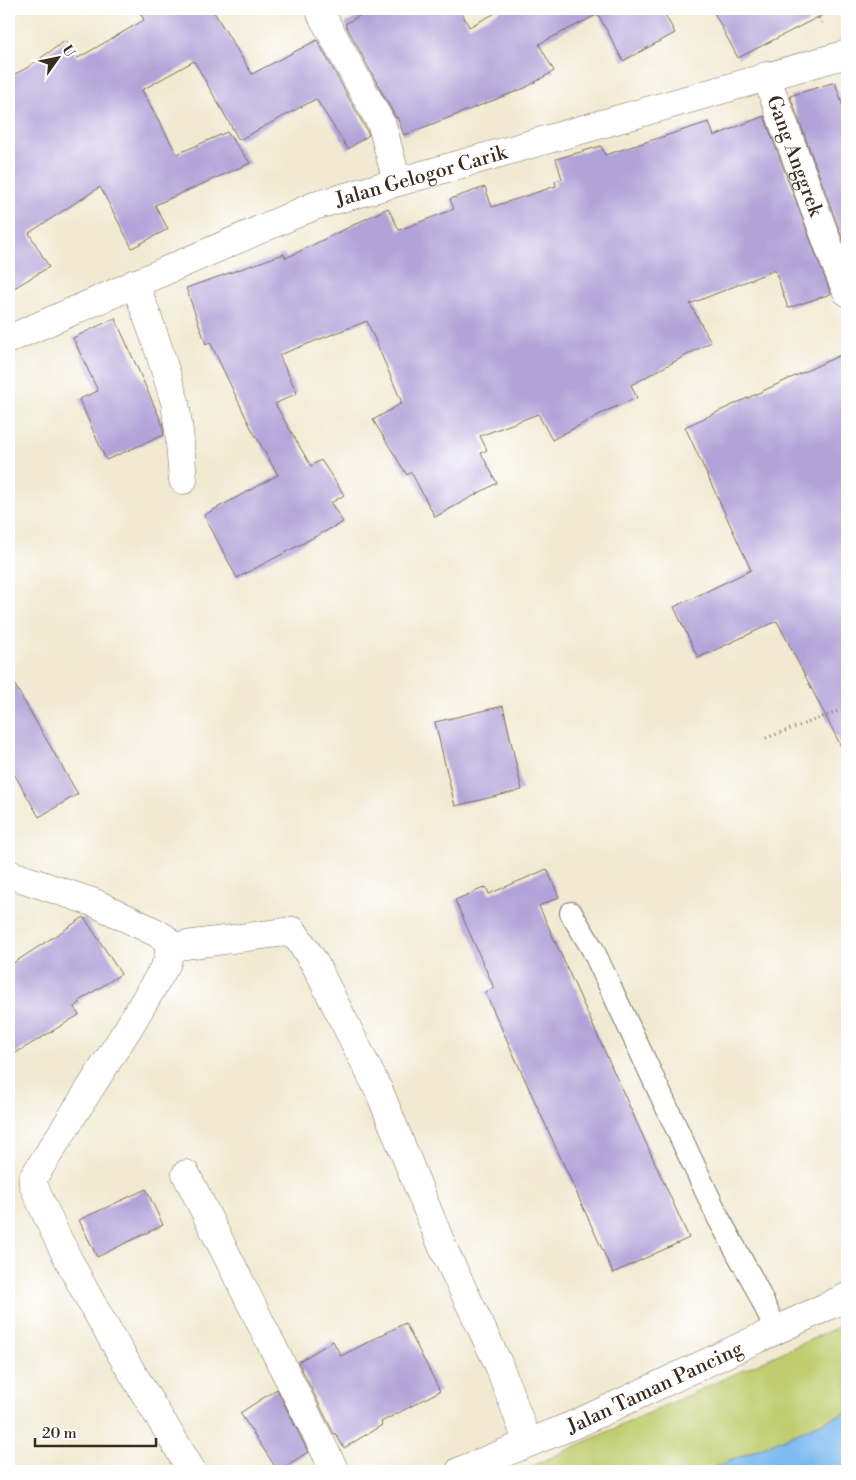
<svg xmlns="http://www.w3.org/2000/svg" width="856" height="1480" font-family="'Libre Bodoni',serif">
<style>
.green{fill:#bfcd6f;stroke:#7d7c46}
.water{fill:#7dbbf0;stroke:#5c7287}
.building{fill:#b1a3d8}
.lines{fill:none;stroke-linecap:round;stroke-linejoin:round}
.service-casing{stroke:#7b6d5d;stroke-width:24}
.minor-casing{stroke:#7b6d5d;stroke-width:29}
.tertiary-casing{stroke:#7b6d5d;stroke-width:29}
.path{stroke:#7b6d5d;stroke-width:3;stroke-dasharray:1 4;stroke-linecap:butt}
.service{stroke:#fff;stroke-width:22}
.minor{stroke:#fff;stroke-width:28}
.tertiary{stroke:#fff;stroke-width:28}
.labels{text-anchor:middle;stroke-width:4;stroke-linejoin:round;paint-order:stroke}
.street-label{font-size:20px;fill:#3b2a1e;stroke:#fff}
</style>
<rect width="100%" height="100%" fill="#fff"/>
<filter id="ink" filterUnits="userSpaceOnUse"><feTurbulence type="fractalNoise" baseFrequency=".02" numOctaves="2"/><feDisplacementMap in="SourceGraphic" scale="10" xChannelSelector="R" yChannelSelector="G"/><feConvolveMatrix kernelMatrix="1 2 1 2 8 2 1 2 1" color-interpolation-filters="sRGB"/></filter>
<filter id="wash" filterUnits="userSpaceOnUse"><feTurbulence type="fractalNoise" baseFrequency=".0096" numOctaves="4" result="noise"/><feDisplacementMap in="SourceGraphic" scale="20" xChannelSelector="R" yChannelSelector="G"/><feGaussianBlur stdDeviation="1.12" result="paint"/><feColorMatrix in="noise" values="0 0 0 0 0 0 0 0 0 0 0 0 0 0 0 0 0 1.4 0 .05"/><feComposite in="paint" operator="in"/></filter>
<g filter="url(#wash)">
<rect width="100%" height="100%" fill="#f1e9d1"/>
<path class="green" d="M 847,1323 L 847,1412 L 706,1471 L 521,1471 Z"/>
<path class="water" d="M 847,1412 L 847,1471 L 706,1471 Z"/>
<g id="blocks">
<path class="building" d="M 138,9 L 212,9 L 252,74 L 317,40 L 367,131 L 369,135 L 348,149 L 316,99 L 239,140 L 194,61 L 142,90 L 177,154 L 227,132 L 250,163 L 155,205 L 168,229 L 132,248 L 100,187 L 29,233 L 49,267 L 9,291 L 9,77 L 25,69 L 65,41 L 78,58 L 144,20 Z
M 371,9 L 460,9 L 469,27 L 503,9 L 662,9 L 675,33 L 623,61 L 598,14 L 539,44 L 554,71 L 525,88 L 404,135 L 397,117 L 396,118 L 345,24 Z
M 712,9 L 834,9 L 738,58 Z
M 835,82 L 847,119 L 847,251 L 790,96 Z
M 764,116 L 831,294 L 788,308 L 775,270 L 690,304 L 711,342 L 631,385 L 637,398 L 606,411 L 552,440 L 538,414 L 480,436 L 487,450 L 481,453 L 497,483 L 435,517 L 411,472 L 407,475 L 373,420 L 402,403 L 367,321 L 279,355 L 297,393 L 275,404 L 311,466 L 321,460 L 344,495 L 331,503 L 343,522 L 237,578 L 204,515 L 278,475 L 251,428 L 210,342 L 206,344 L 186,288 L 284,254 L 286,258 L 388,208 L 399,230 L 454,209 L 450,199 L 485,187 L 492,207 L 556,186 L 555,181 L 562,179 L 556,159 L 601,146 L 605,155 L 709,122 L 714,136 Z
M 115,318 L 162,423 L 164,435 L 106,460 L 79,399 L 98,391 L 73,338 Z
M 847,352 L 847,758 L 777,621 L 698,658 L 674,607 L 751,570 L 685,427 Z
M 9,675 L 78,794 L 39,817 L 9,765 Z
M 503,706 L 522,790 L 455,806 L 435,722 Z
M 547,869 L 559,897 L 539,906 L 689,1238 L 613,1273 L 485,992 L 494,988 L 455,900 L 486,887 L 489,894 Z
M 84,917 L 121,974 L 79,1001 L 80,1003 L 74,1007 L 79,1015 L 9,1057 L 9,966 Z
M 146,1189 L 163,1225 L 97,1257 L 79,1220 Z
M 405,1323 L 440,1391 L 381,1422 L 382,1425 L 344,1448 L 335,1433 L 334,1434 L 298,1362 L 333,1341 L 341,1356 Z
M 277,1389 L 308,1452 L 278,1471 L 240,1413 Z"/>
</g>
</g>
<g filter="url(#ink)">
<use href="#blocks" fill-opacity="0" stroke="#7b6d5d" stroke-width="1"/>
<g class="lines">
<g class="service-casing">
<path id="service" d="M 571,913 L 592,948 L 719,1219 L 754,1283 L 776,1330"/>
</g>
<g class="minor-casing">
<g id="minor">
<path d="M 321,9 L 321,14 L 382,125 L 397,182"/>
<path id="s1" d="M 766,76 L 835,263 L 847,292"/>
<path d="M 135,283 L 156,341 L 175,402 L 179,431 L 183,480"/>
<path d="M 9,874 L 95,903 L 157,933 L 165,938 L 170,947 L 293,931 L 314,962 L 380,1093 L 443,1248 L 498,1363 L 528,1443"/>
<path d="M 170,947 L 167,963 L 129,1027 L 33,1178 L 33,1184 C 75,1285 136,1378 192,1471"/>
<path d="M 186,1174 L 335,1471"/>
</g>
</g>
<g class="tertiary-casing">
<g id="tertiary">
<path id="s2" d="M 9,339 L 314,206 L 847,54"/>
<path id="s3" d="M 460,1471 L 578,1423 L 847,1297"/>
</g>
</g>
<path class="path" d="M 814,9 L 822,24
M 766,738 L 847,708"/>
<use href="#service" class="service"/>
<use href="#minor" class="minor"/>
<use href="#tertiary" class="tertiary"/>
</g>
</g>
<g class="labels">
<g class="street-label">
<text dy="7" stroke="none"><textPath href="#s1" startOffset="85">Gang Anggrek</textPath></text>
<text dy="7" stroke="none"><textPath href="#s2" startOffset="444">Jalan Gelogor Carik</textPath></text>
<text dy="7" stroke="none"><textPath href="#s3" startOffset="212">Jalan Taman Pancing</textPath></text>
</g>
</g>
<rect width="856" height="1480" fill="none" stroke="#fff" stroke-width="30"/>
<g transform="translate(58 58) rotate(57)" stroke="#ffffff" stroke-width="4" paint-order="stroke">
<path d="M0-4L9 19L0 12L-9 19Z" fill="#3b2a1e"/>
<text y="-8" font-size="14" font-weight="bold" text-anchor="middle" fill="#3b2a1e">U</text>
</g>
<path d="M35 1438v8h121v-8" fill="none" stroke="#3b2a1e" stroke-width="2.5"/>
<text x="42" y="1438" font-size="15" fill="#3b2a1e" stroke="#ffffff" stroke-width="4" paint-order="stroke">20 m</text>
</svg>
